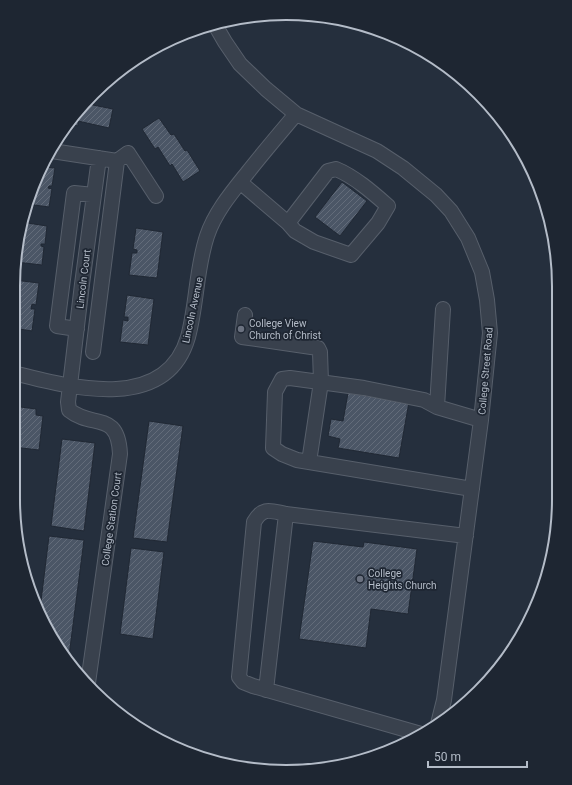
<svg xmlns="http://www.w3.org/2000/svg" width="572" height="785" font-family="Roboto,sans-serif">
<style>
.building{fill:url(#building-hatch);stroke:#202834}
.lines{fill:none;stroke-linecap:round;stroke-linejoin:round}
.minor-casing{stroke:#575f6b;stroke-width:16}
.minor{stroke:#39414d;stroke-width:14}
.worship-dot{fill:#6b7280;stroke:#1e2632;stroke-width:1.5}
.labels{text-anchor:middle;stroke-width:3.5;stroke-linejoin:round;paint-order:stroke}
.street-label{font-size:10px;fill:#b4bcc8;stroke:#1e2632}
.poi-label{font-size:10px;fill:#b4bcc8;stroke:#1e2632;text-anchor:start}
.rim{fill:none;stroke:#b4bcc8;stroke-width:2}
</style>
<defs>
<pattern id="building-hatch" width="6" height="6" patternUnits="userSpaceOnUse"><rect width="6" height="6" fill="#4b5666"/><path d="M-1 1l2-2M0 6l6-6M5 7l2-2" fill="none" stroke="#636c7a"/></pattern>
</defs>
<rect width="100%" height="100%" fill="#252f3d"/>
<path class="building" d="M 88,104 L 113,109 L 109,128 L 78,121 L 78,126 L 69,124 Z
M 159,118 L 171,135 L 174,134 L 185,151 L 187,150 L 200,171 L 183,182 L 172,164 L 170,166 L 158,147 L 155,149 L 142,129 Z
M 44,167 L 55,168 L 52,186 L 49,186 L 48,188 L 52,189 L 49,207 L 27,204 Z
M 342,182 L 367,201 L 340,236 L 315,217 Z
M 21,222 L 47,226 L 45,244 L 41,244 L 41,246 L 44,247 L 42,265 L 16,262 Z
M 136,228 L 163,232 L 157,278 L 129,275 L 132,253 L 137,253 L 137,250 L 133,249 Z
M 14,280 L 39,283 L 36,305 L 32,304 L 31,309 L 35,309 L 32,331 L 13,328 Z
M 127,295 L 154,299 L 148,345 L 120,342 L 123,320 L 128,321 L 128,317 L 124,317 Z
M 348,393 L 409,402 L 399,458 L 338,448 L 340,439 L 328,436 L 331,419 L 343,421 Z
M 13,406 L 36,409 L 36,415 L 43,416 L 39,450 L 13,447 Z
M 149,421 L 183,426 L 167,542 L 133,538 Z
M 62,439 L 95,443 L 84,531 L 51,526 Z
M 49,536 L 84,540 L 69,656 L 63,655 L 59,650 L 40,609 Z
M 313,541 L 363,547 L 364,542 L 417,549 L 408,614 L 371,609 L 366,648 L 299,639 Z
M 131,548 L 164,552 L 153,639 L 120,634 Z"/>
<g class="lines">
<g class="minor-casing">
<path id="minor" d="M 214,23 L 225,42 L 240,64 L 266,89 L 296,114 L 377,151 L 403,168 L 436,195 L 451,211 L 468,238 L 482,272 L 487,300 L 490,333 L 481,420 L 444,700 L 438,724
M 52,151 L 117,161 L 128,153 L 156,196
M 240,182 L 288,223 L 295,231 L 314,242 L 351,255 L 378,223 L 388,206 C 372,192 355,177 336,169 L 328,171 L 288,223
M 245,315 L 242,337 L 318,348 L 320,352 L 321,382 L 309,462
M 77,329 L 57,326 L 74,193 L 94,195
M 93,352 L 117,161
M 13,373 C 69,387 166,414 188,337 C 197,304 196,269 207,236 C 215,212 232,192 248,172 C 263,153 280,133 296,114
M 437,407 L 443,309
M 472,489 L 297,460 L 282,454 L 273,448 L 275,392 L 282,379 L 290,378 L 364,388 L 424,400 L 437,407 L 481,420
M 88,683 L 120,454 C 118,410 92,429 69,410 L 68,402 L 82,284 L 99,158
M 266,690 L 286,514
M 421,734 L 253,686 L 243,682 L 239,677 L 254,522 C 263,506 271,511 286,514 L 466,536"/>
</g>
<use href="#minor" class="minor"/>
</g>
<g class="worship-dot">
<circle cx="241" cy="329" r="4"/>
<circle cx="360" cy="579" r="4"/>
</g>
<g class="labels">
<g class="street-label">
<text transform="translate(83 279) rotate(-83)" y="4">Lincoln Court</text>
<text transform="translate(192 310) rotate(-78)" y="4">Lincoln Avenue</text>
<text transform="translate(485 371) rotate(-85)" y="4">College Street Road</text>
<text transform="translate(111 519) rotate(-82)" y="4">College Station Court</text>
</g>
<g class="poi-label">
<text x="249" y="327">College View<tspan x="249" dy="12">Church of Christ</tspan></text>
<text x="368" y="577">College<tspan x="368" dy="12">Heights Church</tspan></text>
</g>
</g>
<path d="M0 0H572V785H0ZM286 20H286A266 266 0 0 1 552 286V499A266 266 0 0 1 286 765H286A266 266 0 0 1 20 499V286A266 266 0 0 1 286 20Z" fill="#1e2632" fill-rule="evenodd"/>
<path class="rim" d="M286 20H286A266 266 0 0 1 552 286V499A266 266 0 0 1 286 765H286A266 266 0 0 1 20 499V286A266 266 0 0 1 286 20Z"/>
<path d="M428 761v6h99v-6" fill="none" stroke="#b4bcc8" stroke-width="2"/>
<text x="434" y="761" font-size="12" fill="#b4bcc8" stroke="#1e2632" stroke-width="3" paint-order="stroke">50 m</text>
</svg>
